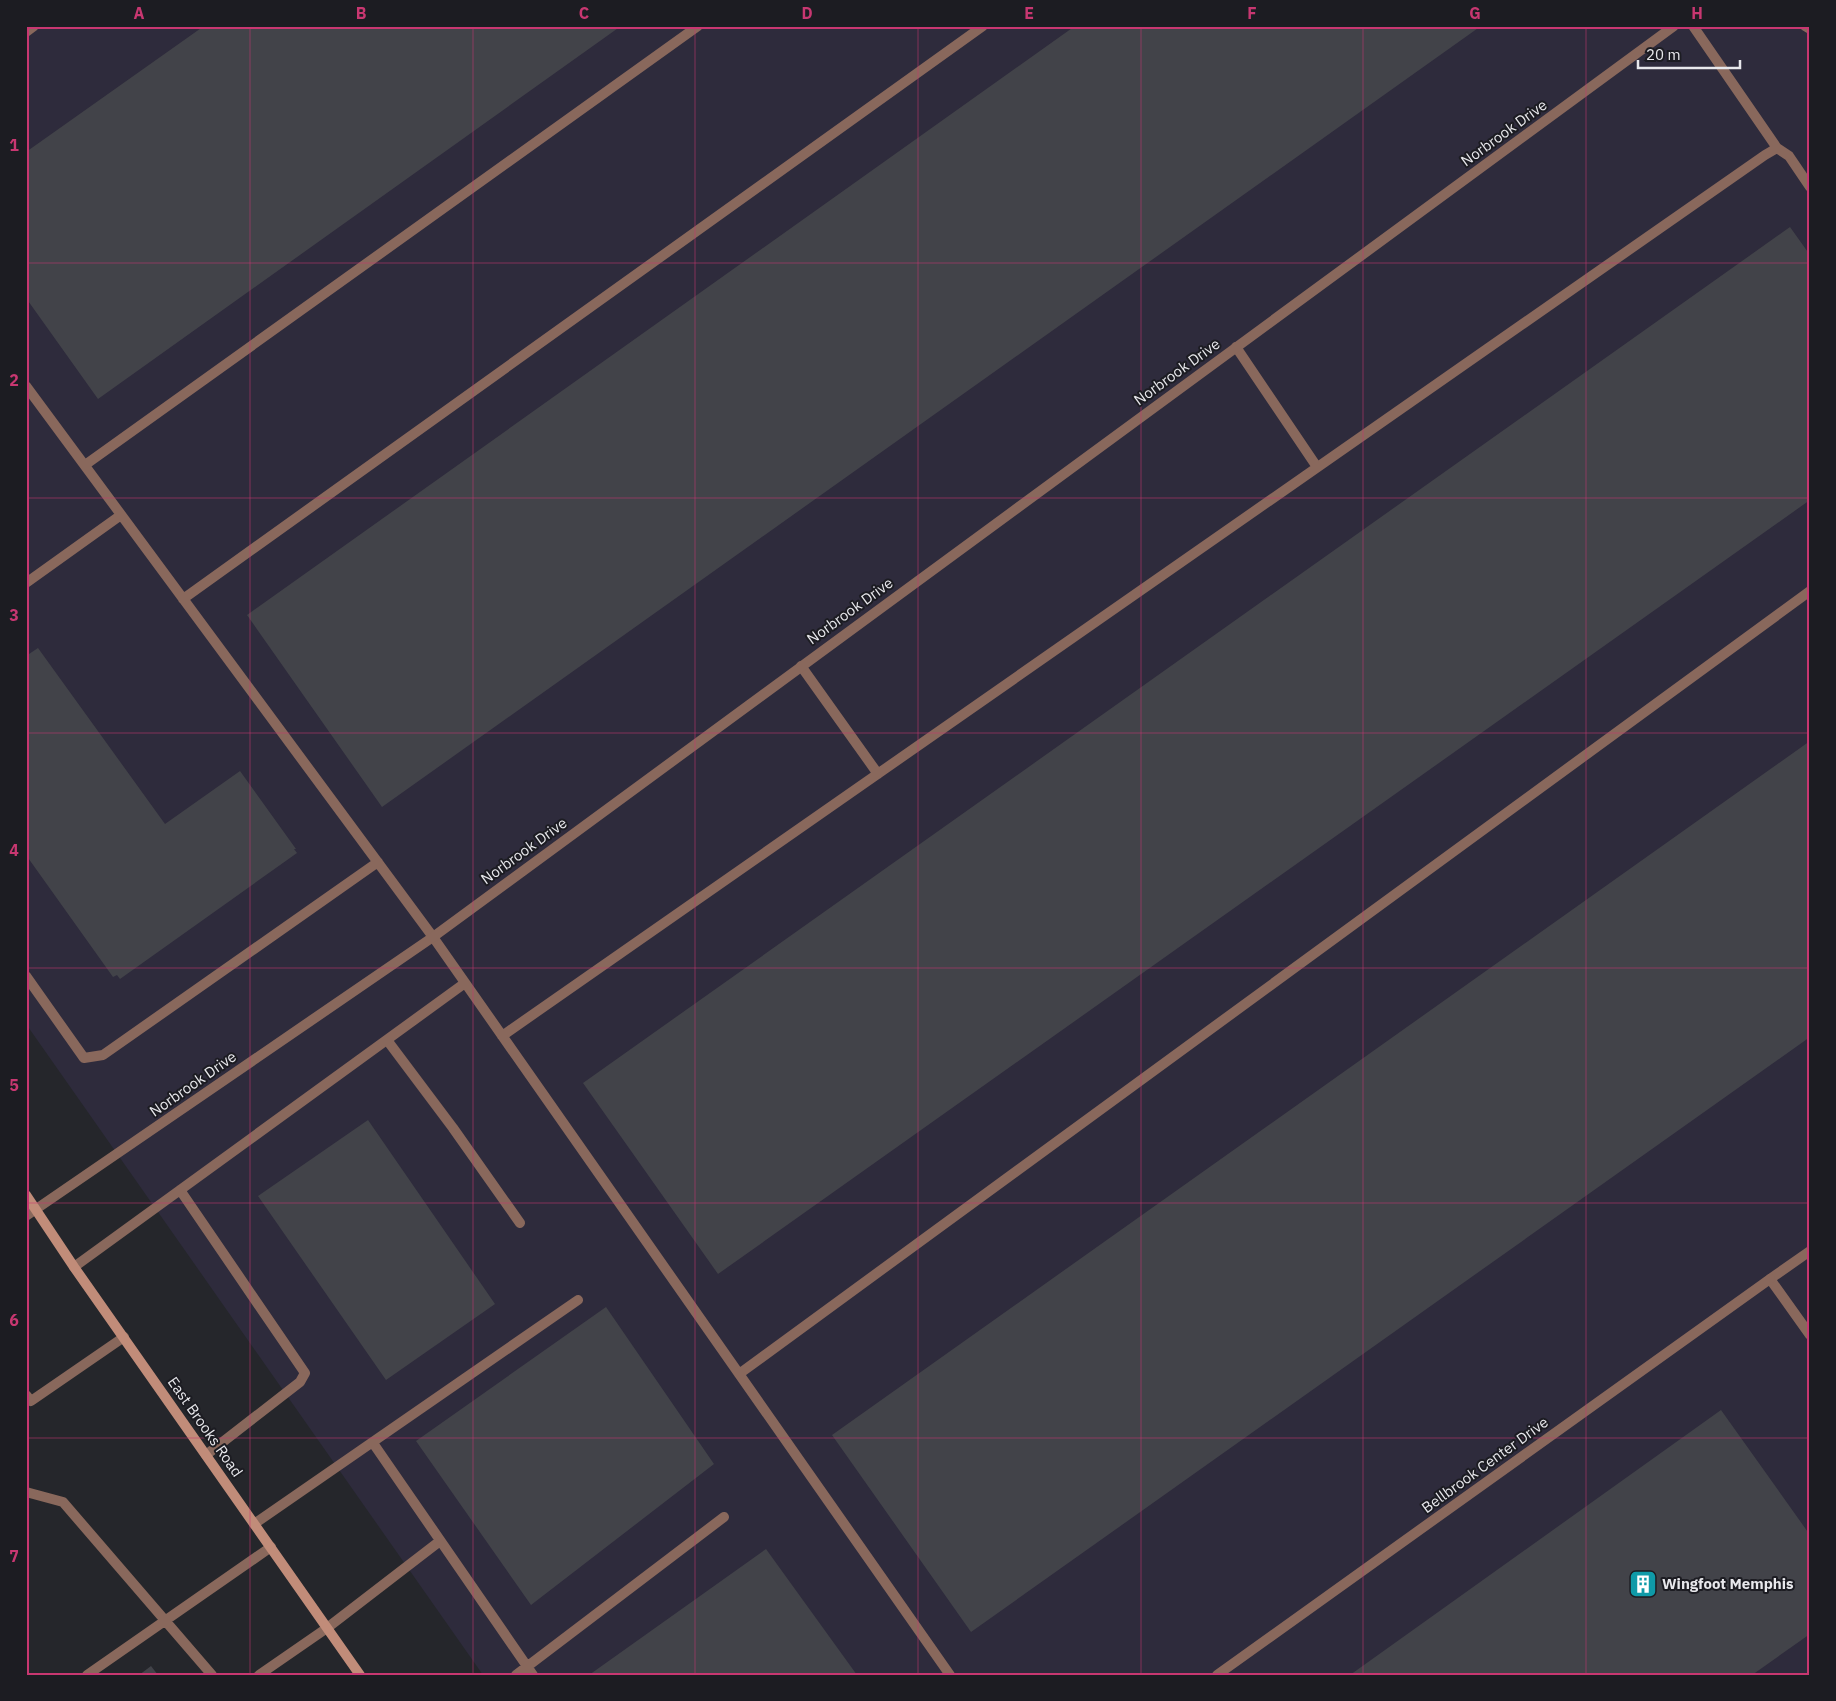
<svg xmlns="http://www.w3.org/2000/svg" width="1836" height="1701" font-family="'IBM Plex Sans',sans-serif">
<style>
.industrial{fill:#2e2b3c}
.building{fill:#424349}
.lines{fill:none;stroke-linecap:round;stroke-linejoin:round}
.lane{stroke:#89685c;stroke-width:10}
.street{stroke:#89685c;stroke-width:10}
.secondary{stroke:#c18c79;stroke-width:10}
.grid{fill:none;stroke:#c83771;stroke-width:1;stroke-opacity:0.55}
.labels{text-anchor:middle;stroke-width:4;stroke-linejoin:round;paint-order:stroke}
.street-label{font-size:15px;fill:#e8e8ec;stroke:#1c1c22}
.poi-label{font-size:15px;font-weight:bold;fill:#e8e8ec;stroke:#1c1c22;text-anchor:start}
.neatline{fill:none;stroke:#c83771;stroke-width:2}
.grid-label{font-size:16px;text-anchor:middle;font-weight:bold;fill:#c83771}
</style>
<rect width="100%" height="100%" fill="#25262b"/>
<path class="industrial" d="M 26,26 L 1810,26 L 1810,1675 L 483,1675 L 26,1024 Z"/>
<path class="building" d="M 204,26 L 621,26 L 98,399 L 26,298 L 26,152 Z
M 1075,26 L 1481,26 L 382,807 L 247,615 Z
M 1790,227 L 1810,255 L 1810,500 L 718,1274 L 583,1083 Z
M 38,648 L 165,824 L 240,771 L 296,849 L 294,849 L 297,853 L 120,979 L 117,975 L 113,977 L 26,855 L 26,656 Z
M 1810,741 L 1810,1037 L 971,1632 L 832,1435 Z
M 368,1120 L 495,1304 L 386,1380 L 258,1196 Z
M 606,1307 L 714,1464 L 531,1605 L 416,1441 Z
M 1721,1410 L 1810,1535 L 1810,1634 L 1752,1675 L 1350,1675 Z
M 766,1549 L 857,1675 L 589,1675 Z
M 151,1666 L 158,1675 L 139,1675 Z"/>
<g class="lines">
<path class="lane" d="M 1693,26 L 1777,148
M 1805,26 L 1810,29
M 26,32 L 34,26
M 1236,347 L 1317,467
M 26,386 L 433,937 L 950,1675
M 85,465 L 698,26
M 26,583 L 121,515
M 183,599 L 983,26
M 801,666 L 878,774
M 26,976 L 84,1058 L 103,1055 L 378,862
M 502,1036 L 1765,155 L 1777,148 L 1789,156 L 1810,187
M 387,1040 L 453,1128 L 520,1223
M 180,1190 L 305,1373 L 300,1382 L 206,1455
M 1810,1251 L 1770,1279 L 1810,1335
M 74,1267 L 465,983
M 739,1374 L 1810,591
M 26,1395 L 31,1401 L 124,1337
M 373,1443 L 533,1675
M 26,1492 L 63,1502 L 212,1675
M 254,1524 L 578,1300
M 87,1675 L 271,1547
M 259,1675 L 327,1628 L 440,1541
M 516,1675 L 724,1517"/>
<path class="street" d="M 26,1216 L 433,937 L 1674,26
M 1217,1675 L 1770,1279"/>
<path class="secondary" d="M 26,1195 L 74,1267 L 360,1675"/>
</g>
<path class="grid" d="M 250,26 L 250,1675M 473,26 L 473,1675M 695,26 L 695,1675M 918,26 L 918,1675M 1141,26 L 1141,1675M 1363,26 L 1363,1675M 1586,26 L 1586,1675M 26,263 L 1810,263M 26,498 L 1810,498M 26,733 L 1810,733M 26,968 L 1810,968M 26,1203 L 1810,1203M 26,1438 L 1810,1438"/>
<defs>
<g id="building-square" transform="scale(1.4375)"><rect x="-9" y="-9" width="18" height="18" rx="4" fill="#0f9aa8" stroke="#1c1c22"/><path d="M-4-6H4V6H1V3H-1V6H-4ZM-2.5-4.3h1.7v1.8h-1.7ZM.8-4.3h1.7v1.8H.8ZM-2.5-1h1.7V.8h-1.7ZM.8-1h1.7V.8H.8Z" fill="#fff"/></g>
</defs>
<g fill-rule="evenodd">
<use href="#building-square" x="1643" y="1584"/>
</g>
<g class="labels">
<g class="street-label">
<text transform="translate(1504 133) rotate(-36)" y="5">Norbrook Drive</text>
<text transform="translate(1177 372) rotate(-36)" y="5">Norbrook Drive</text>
<text transform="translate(850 611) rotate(-36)" y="5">Norbrook Drive</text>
<text transform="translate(524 851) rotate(-36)" y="5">Norbrook Drive</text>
<text transform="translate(193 1084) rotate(-35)" y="5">Norbrook Drive</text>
<text transform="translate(205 1427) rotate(55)" y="5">East Brooks Road</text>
<text transform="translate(1485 1465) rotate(-36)" y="5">Bellbrook Center Drive</text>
</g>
<g class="poi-label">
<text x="1662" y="1589">Wingfoot Memphis</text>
</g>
</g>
<rect width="1836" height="1701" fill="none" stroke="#1c1c22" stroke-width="55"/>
<path d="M1638 60v8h102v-8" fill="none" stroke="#e8e8ec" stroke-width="2.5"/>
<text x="1646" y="60" font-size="15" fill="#e8e8ec" stroke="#1c1c22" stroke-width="4" paint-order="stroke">20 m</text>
<rect x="28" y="28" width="1780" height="1646" class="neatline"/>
<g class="grid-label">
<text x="139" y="19">A</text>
<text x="361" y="19">B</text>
<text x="584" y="19">C</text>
<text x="807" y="19">D</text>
<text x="1029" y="19">E</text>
<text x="1252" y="19">F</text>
<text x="1475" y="19">G</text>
<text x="1697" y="19">H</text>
<text x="14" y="151">1</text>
<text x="14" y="386">2</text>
<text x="14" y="621">3</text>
<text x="14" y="856">4</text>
<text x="14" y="1091">5</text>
<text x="14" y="1326">6</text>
<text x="14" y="1562">7</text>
</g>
</svg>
